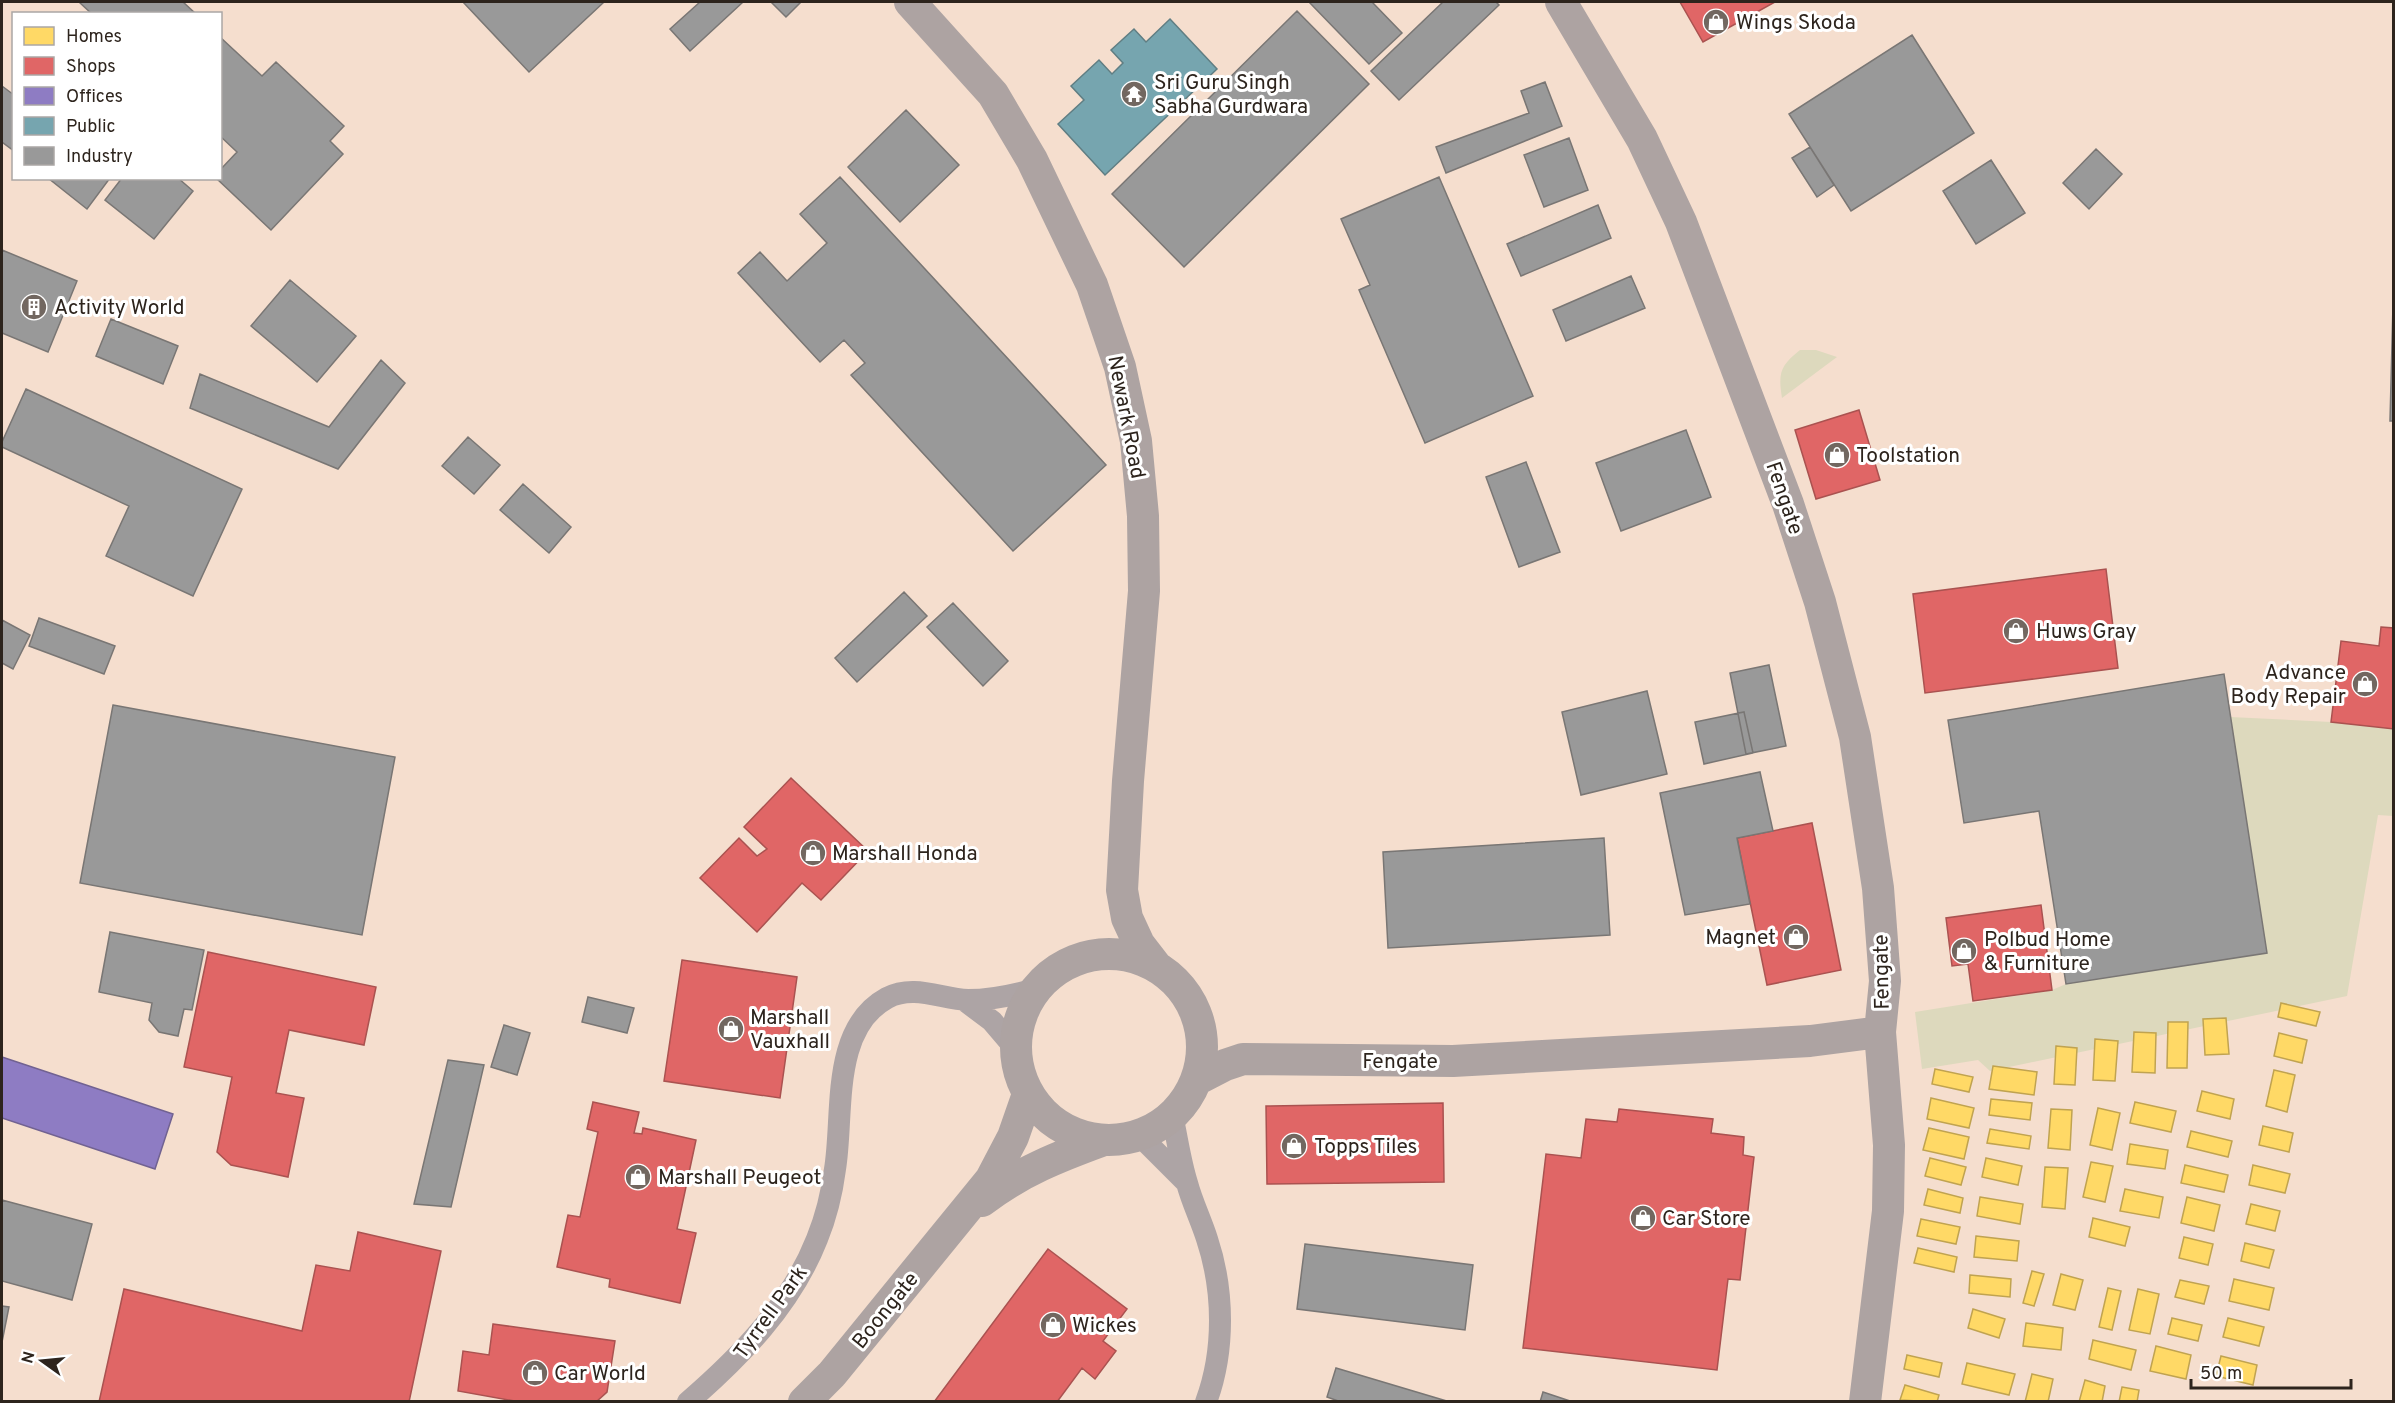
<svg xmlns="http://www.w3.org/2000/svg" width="2395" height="1403" font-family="Overpass,sans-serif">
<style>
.built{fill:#f5dece;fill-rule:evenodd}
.green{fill:#ddd9bd}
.homes{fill:#ffd966;stroke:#c0a350;stroke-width:1.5}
.shops{fill:#e06666;stroke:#aa5250;stroke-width:1.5}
.offices{fill:#8e7cc3;stroke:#716291;stroke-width:1.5}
.public{fill:#76a5af;stroke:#607e83;stroke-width:1.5}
.industry{fill:#999;stroke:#797674;stroke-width:1.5}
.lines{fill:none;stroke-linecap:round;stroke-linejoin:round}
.street{stroke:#ada4a5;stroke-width:22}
.secondary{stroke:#ada3a2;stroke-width:32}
.labels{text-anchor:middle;stroke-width:6;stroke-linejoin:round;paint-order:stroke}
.poi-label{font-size:21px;fill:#2d241d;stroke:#fff;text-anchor:start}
.street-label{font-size:21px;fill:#2d241d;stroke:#fff}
</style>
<rect width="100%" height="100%" fill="#f1e4db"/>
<path class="built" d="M 2,2 L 2393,2 L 2393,1401 L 2,1402 ZM 14,14 L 220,14 L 220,178 L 14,178 Z"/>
<path class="green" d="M 1800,350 L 1816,350 L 1837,357 L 1782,398 C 1778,373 1780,366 1800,350 Z
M 2230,717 L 2331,722 L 2393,729 L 2393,816 L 2378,815 L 2347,996 L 1990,1071 L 1978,1060 L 1922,1069 L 1915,1012 L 2052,990 L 2066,984 L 2267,953 Z"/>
<path class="homes" d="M 2281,1003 L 2320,1012 L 2316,1026 L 2278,1017 Z
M 2226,1018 L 2229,1054 L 2205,1055 L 2203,1019 Z
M 2168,1022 L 2188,1022 L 2187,1068 L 2167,1068 Z
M 2134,1032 L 2156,1033 L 2155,1073 L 2132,1072 Z
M 2279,1033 L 2307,1040 L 2302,1063 L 2274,1056 Z
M 2095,1039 L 2118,1041 L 2115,1081 L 2093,1080 Z
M 2056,1046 L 2077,1048 L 2075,1085 L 2054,1084 Z
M 1993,1066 L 2037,1072 L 2034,1095 L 1989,1089 Z
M 1935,1069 L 1973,1077 L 1969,1092 L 1932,1084 Z
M 2274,1070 L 2295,1075 L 2287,1112 L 2266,1106 Z
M 2202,1091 L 2234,1099 L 2230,1119 L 2197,1111 Z
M 1931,1098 L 1974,1108 L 1969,1128 L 1927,1119 Z
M 1991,1099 L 2032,1103 L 2030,1120 L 1989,1115 Z
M 2135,1102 L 2176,1111 L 2171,1132 L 2130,1123 Z
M 2098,1108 L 2120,1113 L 2112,1150 L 2090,1145 Z
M 2051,1109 L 2072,1110 L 2070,1150 L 2048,1148 Z
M 2263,1126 L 2293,1133 L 2289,1152 L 2259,1145 Z
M 1929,1128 L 1969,1137 L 1964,1159 L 1923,1150 Z
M 1990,1129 L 2031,1136 L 2029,1149 L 1987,1143 Z
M 2191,1131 L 2232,1141 L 2228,1157 L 2187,1147 Z
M 2130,1144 L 2168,1150 L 2165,1169 L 2127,1164 Z
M 1930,1158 L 1966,1167 L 1961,1185 L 1925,1176 Z
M 1986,1158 L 2022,1166 L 2018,1185 L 1982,1177 Z
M 2091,1162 L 2113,1166 L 2105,1202 L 2083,1197 Z
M 2185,1165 L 2228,1175 L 2224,1192 L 2181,1183 Z
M 2253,1165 L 2290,1174 L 2285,1193 L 2249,1185 Z
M 2045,1167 L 2068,1168 L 2065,1209 L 2042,1207 Z
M 1928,1189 L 1963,1198 L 1960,1213 L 1924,1205 Z
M 2125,1189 L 2163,1197 L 2159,1218 L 2120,1211 Z
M 1980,1197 L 2023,1204 L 2020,1224 L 1977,1216 Z
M 2187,1197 L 2220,1205 L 2214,1231 L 2181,1223 Z
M 2251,1204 L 2280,1211 L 2275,1231 L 2246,1224 Z
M 2093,1218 L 2130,1227 L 2125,1246 L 2089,1237 Z
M 1921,1219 L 1960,1227 L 1956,1244 L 1917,1236 Z
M 1976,1236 L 2019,1241 L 2017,1261 L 1974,1257 Z
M 2184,1237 L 2213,1244 L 2208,1265 L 2179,1258 Z
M 2245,1243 L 2274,1250 L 2269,1268 L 2241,1261 Z
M 1918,1248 L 1957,1257 L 1954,1272 L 1914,1263 Z
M 2032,1271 L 2044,1274 L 2034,1306 L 2023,1303 Z
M 2061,1274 L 2083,1280 L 2075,1310 L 2053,1305 Z
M 1970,1275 L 2011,1279 L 2010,1297 L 1969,1293 Z
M 2234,1279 L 2274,1288 L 2269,1310 L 2229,1301 Z
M 2180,1280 L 2209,1286 L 2204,1304 L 2175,1297 Z
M 2108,1288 L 2121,1291 L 2112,1330 L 2099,1327 Z
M 2138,1289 L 2159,1294 L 2150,1334 L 2129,1330 Z
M 1973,1309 L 2005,1319 L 1999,1338 L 1968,1328 Z
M 2172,1318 L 2202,1325 L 2198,1341 L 2168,1334 Z
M 2228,1318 L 2264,1327 L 2259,1346 L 2223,1337 Z
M 2026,1323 L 2063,1328 L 2061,1350 L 2023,1346 Z
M 2093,1340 L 2136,1350 L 2131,1370 L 2089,1359 Z
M 2156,1346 L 2191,1355 L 2186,1379 L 2150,1371 Z
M 1907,1355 L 1942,1363 L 1939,1377 L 1904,1369 Z
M 2221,1356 L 2257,1365 L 2253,1385 L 2216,1376 Z
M 1967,1363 L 2015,1374 L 2009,1395 L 1962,1384 Z
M 2032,1374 L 2053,1379 L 2048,1402 L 2025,1402 Z
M 2085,1380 L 2105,1386 L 2102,1402 L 2079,1402 Z
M 1905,1385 L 1939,1395 L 1937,1402 L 1900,1400 Z
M 2122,1387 L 2139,1390 L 2137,1402 L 2119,1402 Z"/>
<path class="shops" d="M 1680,2 L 1775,2 L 1703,42 Z
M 1859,410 L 1880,480 L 1816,499 L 1795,430 Z
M 2106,569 L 2118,668 L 1925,693 L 1913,594 Z
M 2381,627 L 2394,628 L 2394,729 L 2331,722 L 2341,641 L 2379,646 Z
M 791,778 L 868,851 L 821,900 L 802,883 L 757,932 L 700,878 L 739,838 L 757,856 L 767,849 L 744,827 Z
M 1812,823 L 1841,970 L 1767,985 L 1737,838 Z
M 2041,905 L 2052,990 L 1973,1001 L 1968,964 L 1952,966 L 1946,918 Z
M 208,952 L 376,987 L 364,1045 L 289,1030 L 276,1093 L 304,1098 L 288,1177 L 231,1165 L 217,1152 L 232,1077 L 184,1067 Z
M 682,960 L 797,977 L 780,1098 L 664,1081 Z
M 593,1102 L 639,1112 L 634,1133 L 642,1134 L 643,1128 L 696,1140 L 677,1229 L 696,1233 L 680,1303 L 609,1287 L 610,1279 L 557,1267 L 568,1215 L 580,1217 L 598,1132 L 587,1129 Z
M 1443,1103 L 1444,1182 L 1267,1184 L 1266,1106 Z
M 1619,1109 L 1713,1119 L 1711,1133 L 1744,1137 L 1743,1155 L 1754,1157 L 1740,1280 L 1728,1279 L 1717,1370 L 1523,1348 L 1546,1154 L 1581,1158 L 1586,1119 L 1617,1122 Z
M 358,1232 L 441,1251 L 409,1402 L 99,1402 L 124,1289 L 302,1331 L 316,1265 L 350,1271 Z
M 1048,1249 L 1127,1309 L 1103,1341 L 1116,1351 L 1095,1379 L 1082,1368 L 1057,1402 L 934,1402 Z
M 493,1324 L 615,1341 L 607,1392 L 596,1402 L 520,1402 L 458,1391 L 463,1351 L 489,1355 Z"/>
<path class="offices" d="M 2,1057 L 173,1114 L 155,1169 L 2,1118 Z"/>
<path class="public" d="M 1170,19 L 1217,69 L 1105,175 L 1058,124 L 1084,100 L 1071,86 L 1099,60 L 1112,74 L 1123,63 L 1111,50 L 1134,29 L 1146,42 Z"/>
<path class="industry" d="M 79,2 L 183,2 L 196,14 L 92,14 Z
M 463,2 L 604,2 L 529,72 Z
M 700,2 L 743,2 L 690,51 L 670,29 Z
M 771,2 L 801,2 L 786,17 Z
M 1309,2 L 1372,2 L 1402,33 L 1369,64 Z
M 1443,2 L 1496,2 L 1499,5 L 1399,100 L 1371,71 Z
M 1297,11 L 1369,84 L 1184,267 L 1112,194 Z
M 1912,35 L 1974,133 L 1851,211 L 1789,114 Z
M 220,37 L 262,76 L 276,62 L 344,126 L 330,141 L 343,154 L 271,230 L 216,178 L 220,178 L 220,170 L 237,152 L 220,136 Z
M 1545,82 L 1562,126 L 1446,173 L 1436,147 L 1529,113 L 1521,91 Z
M 2,86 L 14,95 L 14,151 L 2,142 Z
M 906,110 L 959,165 L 900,222 L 848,167 Z
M 1569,138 L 1588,190 L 1544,207 L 1524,155 Z
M 1810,147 L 1834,185 L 1817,197 L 1792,158 Z
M 2096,149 L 2122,174 L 2089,209 L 2063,183 Z
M 1991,160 L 2025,213 L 1976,244 L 1943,191 Z
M 840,177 L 1106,465 L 1013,551 L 851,375 L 865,363 L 844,340 L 820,362 L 738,273 L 760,252 L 787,281 L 827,243 L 800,214 Z
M 1439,177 L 1533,396 L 1425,443 L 1359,290 L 1370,285 L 1341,219 Z
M 48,178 L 110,178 L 87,209 Z
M 122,178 L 178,178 L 193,191 L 154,239 L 105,200 Z
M 1598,205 L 1611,238 L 1521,276 L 1507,244 Z
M 2,250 L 77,281 L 48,352 L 2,333 Z
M 2394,266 L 2394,421 L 2390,421 Z
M 1631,276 L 1645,308 L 1566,341 L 1553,310 Z
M 290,280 L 356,336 L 317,382 L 251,326 Z
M 111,319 L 178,346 L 163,384 L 96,356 Z
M 381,360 L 405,383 L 338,469 L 190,408 L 200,374 L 329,427 Z
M 26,389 L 242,489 L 193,596 L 106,556 L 129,506 L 2,447 L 2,442 Z
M 1686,430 L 1711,497 L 1621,531 L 1596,463 Z
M 468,437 L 500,465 L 474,494 L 442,466 Z
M 1526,462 L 1560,552 L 1519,567 L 1486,477 Z
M 523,484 L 571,527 L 549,553 L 500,510 Z
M 904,592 L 927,616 L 857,682 L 835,658 Z
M 953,603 L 1008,661 L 983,686 L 927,627 Z
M 39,618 L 115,646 L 104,674 L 29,646 Z
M 2,620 L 30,635 L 13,669 L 2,663 Z
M 1769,665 L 1786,746 L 1746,754 L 1730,673 Z
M 2224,674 L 2267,953 L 2066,984 L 2039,811 L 1964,823 L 1948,720 Z
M 1647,691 L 1667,774 L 1581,795 L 1562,712 Z
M 113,705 L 395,757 L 362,935 L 80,883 Z
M 1744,712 L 1753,753 L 1704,764 L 1695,722 Z
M 1760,772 L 1773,831 L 1737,838 L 1750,904 L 1685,915 L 1660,793 Z
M 1604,838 L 1610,935 L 1388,948 L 1383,852 Z
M 110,932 L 204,950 L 192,1010 L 184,1009 L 178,1036 L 159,1032 L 149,1020 L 152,1003 L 99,992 Z
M 588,997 L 634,1008 L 627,1033 L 582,1022 Z
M 504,1025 L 530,1033 L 517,1075 L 491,1067 Z
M 448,1060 L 484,1065 L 451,1207 L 414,1204 Z
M 2,1200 L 92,1224 L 72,1300 L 2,1281 Z
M 1305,1244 L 1473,1265 L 1465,1330 L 1297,1309 Z
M 2,1306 L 9,1307 L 2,1342 Z
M 1336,1368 L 1450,1402 L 1341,1402 L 1327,1397 Z
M 1543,1392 L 1573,1402 L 1540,1402 Z"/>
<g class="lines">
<path class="street" d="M 964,1000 L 992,1021 L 1015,1048
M 1172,1115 C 1177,1137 1180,1161 1187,1183 C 1192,1202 1201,1220 1207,1239 C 1224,1290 1225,1351 1206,1402
M 1139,1135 L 1186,1182
M 688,1402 C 741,1356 791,1305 817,1239 C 826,1217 832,1192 835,1169 C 844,1115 830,1029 887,998 C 914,984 941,999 968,1000 C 992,1000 1011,996 1035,989"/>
<path class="secondary" d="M 910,2 L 993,94 L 1032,160 L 1092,285 L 1120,367 L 1136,441 L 1143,516 L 1144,591 L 1128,781 L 1122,890 L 1127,918 L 1139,944 L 1156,966
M 1561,2 L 1642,139 L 1681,222 L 1788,504 L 1820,602 L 1855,737 L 1878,888 L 1885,981 L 1880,1032 L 1889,1145 L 1888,1211 L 1865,1402
M1016 1047a93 93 0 1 1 186 0a93 93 0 1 1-186 0Z
M 1196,1080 L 1225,1065 L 1243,1059 L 1453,1061 L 1810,1041 L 1880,1032
M 982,1201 C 1019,1172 1060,1156 1104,1140
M 804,1402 L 832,1374 L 991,1179 L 1013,1137 L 1028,1094"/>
</g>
<defs>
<g id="shop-disc" transform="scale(1.35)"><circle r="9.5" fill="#726760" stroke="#fff"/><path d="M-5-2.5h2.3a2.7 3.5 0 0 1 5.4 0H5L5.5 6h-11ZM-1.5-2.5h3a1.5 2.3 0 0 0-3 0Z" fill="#fff"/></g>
<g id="temple-disc" transform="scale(1.35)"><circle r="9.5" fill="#726760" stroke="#fff"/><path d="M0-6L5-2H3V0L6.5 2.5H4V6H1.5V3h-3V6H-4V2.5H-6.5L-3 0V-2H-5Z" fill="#fff"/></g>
<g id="building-disc" transform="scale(1.35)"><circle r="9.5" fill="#726760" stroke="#fff"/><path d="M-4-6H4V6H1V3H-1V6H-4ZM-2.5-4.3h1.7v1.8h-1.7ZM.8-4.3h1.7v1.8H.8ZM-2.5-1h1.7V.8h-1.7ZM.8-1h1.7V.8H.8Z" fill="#fff"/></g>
</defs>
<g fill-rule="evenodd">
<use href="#shop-disc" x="1716" y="22"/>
<use href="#temple-disc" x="1134" y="94"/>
<use href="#building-disc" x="34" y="307"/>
<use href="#shop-disc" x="1837" y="455"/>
<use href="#shop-disc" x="2016" y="631"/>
<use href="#shop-disc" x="2365" y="684"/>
<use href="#shop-disc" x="813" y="853"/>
<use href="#shop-disc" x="1796" y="937"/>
<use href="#shop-disc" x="1964" y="951"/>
<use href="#shop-disc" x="731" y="1029"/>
<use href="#shop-disc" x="1294" y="1146"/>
<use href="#shop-disc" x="638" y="1177"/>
<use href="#shop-disc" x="1643" y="1218"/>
<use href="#shop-disc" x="1053" y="1325"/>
<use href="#shop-disc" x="535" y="1373"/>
</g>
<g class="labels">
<g class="poi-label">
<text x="1736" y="29">Wings Skoda</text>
<text x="1154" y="89">Sri Guru Singh<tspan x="1154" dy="24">Sabha Gurdwara</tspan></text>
<text x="54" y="314">Activity World</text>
<text x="1856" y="462">Toolstation</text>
<text x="2036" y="638">Huws Gray</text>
<text x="2346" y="679" text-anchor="end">Advance<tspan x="2346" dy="24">Body Repair</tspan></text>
<text x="832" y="860">Marshall Honda</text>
<text x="1776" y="944" text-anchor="end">Magnet</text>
<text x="1984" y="946">Polbud Home<tspan x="1984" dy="24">&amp; Furniture</tspan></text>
<text x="750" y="1024">Marshall<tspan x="750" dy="24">Vauxhall</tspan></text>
<text x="1314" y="1153">Topps Tiles</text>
<text x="658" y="1184">Marshall Peugeot</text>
<text x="1662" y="1225">Car Store</text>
<text x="1072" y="1332">Wickes</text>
<text x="554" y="1380">Car World</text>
</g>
<g class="street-label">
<text transform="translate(1127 417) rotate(79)" y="7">Newark Road</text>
<text transform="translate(1785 498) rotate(71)" y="7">Fengate</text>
<text transform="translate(1881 972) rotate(-91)" y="7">Fengate</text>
<text x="1400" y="1068">Fengate</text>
<text transform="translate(885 1310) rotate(-51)" y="7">Boongate</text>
<text transform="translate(770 1312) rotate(-54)" y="7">Tyrrell Park</text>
</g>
</g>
<rect width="2395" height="1403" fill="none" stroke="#2d241d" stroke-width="6"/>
<rect x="12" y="12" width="210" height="168" fill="#ffffff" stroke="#aba7a5" stroke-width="1.5"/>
<rect x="24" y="27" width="30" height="18" fill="#ffd966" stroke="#aba7a5" stroke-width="1.5"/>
<text x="66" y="42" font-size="18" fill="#2d241d">Homes</text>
<rect x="24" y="57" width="30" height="18" fill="#e06666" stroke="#aba7a5" stroke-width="1.5"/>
<text x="66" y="72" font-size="18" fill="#2d241d">Shops</text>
<rect x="24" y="87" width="30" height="18" fill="#8e7cc3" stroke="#aba7a5" stroke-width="1.5"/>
<text x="66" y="102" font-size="18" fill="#2d241d">Offices</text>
<rect x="24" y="117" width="30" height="18" fill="#76a5af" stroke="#aba7a5" stroke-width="1.5"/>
<text x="66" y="132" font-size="18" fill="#2d241d">Public</text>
<rect x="24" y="147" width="30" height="18" fill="#999999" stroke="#aba7a5" stroke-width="1.5"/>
<text x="66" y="162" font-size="18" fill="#2d241d">Industry</text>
<g transform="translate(42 1361) rotate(285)" stroke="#ffffff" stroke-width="4.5" paint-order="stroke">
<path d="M0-4.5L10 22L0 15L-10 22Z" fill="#2d241d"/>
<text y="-9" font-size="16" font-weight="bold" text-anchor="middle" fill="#2d241d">N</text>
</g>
<path d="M2191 1379v9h160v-9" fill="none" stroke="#2d241d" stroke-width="3"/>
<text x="2200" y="1379" font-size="18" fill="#2d241d" stroke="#ffffff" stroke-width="4.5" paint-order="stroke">50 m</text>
</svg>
